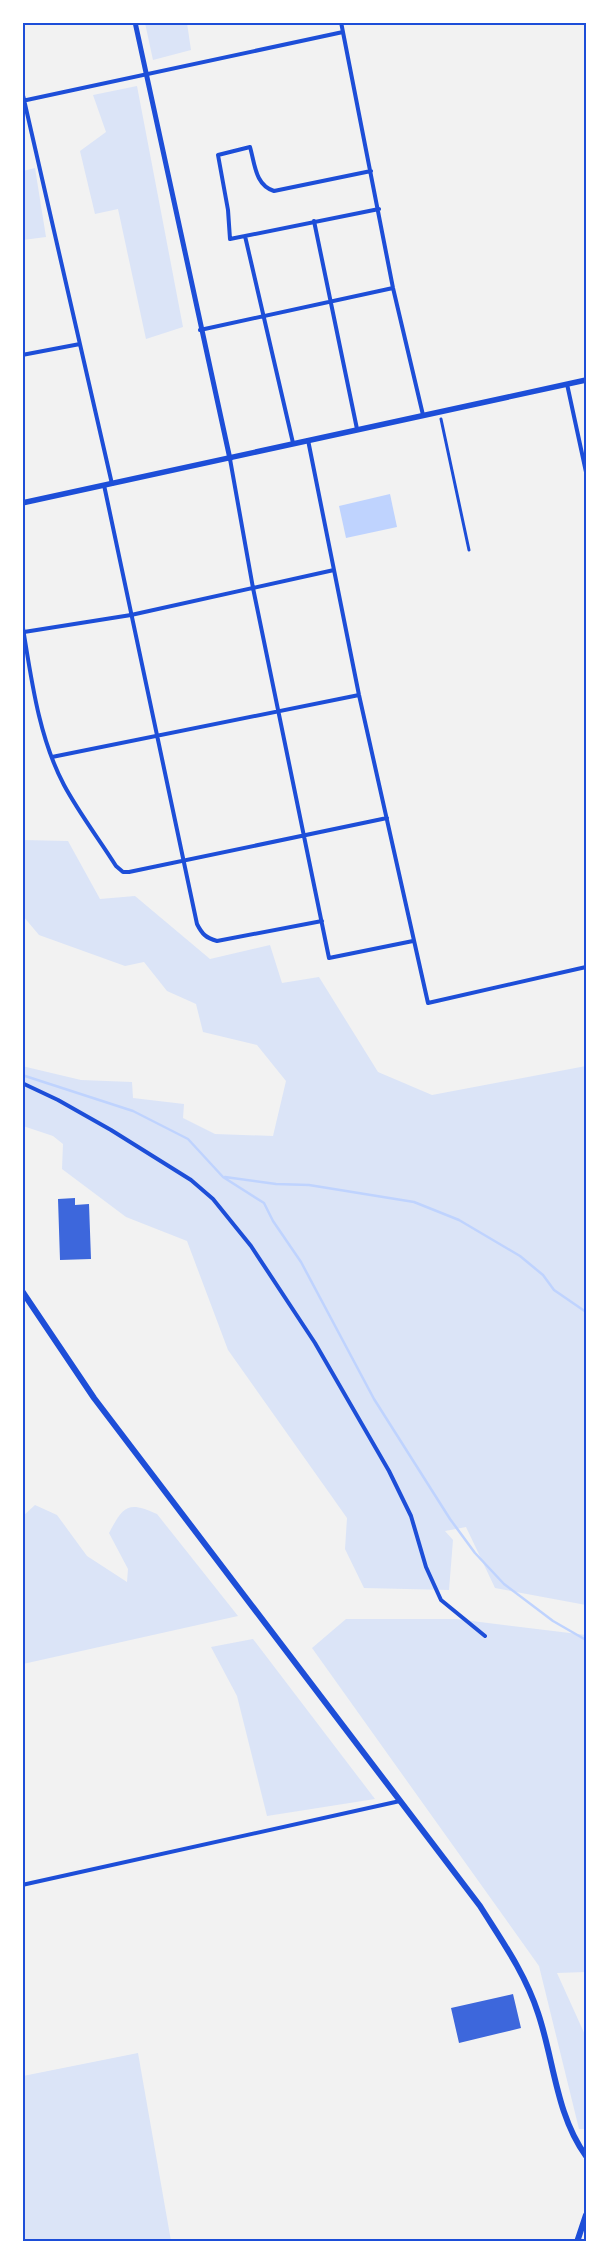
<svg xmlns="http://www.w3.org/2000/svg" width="609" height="2264" font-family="Mulish,sans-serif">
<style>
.green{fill:#dbe4f7}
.water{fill:#bfd3fe}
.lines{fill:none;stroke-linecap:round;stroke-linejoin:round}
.stream{stroke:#bfd3fe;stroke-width:2.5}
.building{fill:#3d67dc}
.pedestrian{stroke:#1d4ed8;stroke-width:3}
.minor{stroke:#1d4ed8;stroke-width:4}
.tertiary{stroke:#1d4ed8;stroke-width:5}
.secondary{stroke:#1d4ed8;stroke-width:5.5}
.primary{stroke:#1d4ed8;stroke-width:6}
.trunk{stroke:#1d4ed8;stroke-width:6}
.neatline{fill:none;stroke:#1d4ed8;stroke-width:2}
</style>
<rect width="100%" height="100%" fill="#f2f2f2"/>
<path class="green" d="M 145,23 L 187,23 L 191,50 L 153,60 Z
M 137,86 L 183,327 L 146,339 L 118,209 L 95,214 L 80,151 L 106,132 L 93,95 Z
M 35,168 L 46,237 L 23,240 L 23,171 Z
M 23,840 L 68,841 L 100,899 L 135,896 L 210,959 L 270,945 L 282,983 L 319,977 L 378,1072 L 432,1095 L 586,1066 L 586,1605 L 495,1588 L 466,1527 L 445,1531 L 453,1540 L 449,1590 L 364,1588 L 345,1549 L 347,1518 L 228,1350 L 187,1241 L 126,1217 L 62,1169 L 63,1144 L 53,1136 L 23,1126 L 22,1066 L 81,1080 L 132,1082 L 133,1098 L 184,1104 L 183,1118 L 215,1134 L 273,1136 L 286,1081 L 257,1045 L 203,1032 L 196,1004 L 167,991 L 144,962 L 125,966 L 39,935 L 23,916 Z
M 35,1505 L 57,1515 L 87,1556 L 127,1582 L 128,1569 L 109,1533 C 123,1507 127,1500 157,1514 L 238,1616 L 23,1664 L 23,1516 Z
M 346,1619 L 456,1619 L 586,1635 L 586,1972 L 557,1973 L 586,2037 L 586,2129 L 579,2129 L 539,1966 L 312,1648 Z
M 253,1639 L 375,1799 L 267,1816 L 237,1696 L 211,1647 Z
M 138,2053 L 171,2241 L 23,2241 L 23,2076 Z"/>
<path class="water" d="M 390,494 L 397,527 L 346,538 L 339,506 Z"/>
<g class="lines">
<path class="stream" d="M 22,1075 L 133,1111 L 188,1139 L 223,1177 L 264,1203 L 273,1221 L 301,1262 L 374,1399 L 450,1519 L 475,1553 L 504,1584 L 553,1621 L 586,1640
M 225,1177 L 276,1184 L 309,1185 L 414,1202 L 459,1220 L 520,1256 L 543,1275 L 554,1290 L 586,1312"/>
</g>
<path class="building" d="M 75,1198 L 75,1205 L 89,1204 L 91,1259 L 60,1260 L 58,1199 Z
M 513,1994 L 521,2028 L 459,2043 L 451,2008 Z"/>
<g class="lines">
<path class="pedestrian" d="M 441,419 L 469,550"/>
<path class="minor" d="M 341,22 L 393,288 L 423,415
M 22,91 L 112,484
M 22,101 L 343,32
M 371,171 L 274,191 C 255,185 255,164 250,147 L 218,155 L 228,210 L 230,239 L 379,209
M 314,221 L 357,429
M 245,236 L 293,443
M 200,330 L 393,288
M 22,355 L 80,344
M 567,384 L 586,472
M 308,440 L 359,695 L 428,1003 L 586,967
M 230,459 L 253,588 L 329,958 L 413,941
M 104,485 L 197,924 C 202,934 206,938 217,941 L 322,921
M 22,622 C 31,676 38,736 64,785 C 79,813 99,839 116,866 L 123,872 L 129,872 L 387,818
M 24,632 L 131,615 L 334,570
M 52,757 L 359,695
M 22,1083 L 58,1100 L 111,1130 L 191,1180 L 213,1199 L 251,1246 L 315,1343 L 389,1471 L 411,1516 L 426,1567 L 441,1600 L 485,1636
M 22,1885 L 400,1801"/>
<path class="tertiary" d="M 135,22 L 230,459"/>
<path class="secondary" d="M 22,503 L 586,380"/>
<path class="primary" d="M 22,1291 L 94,1398 L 480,1906 C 502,1941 525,1973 538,2013 C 554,2060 556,2115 586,2156"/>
<path class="trunk" d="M 577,2242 L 586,2215"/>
</g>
<rect width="609" height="2264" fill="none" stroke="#ffffff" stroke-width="48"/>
<rect x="24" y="24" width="561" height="2216" class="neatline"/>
</svg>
